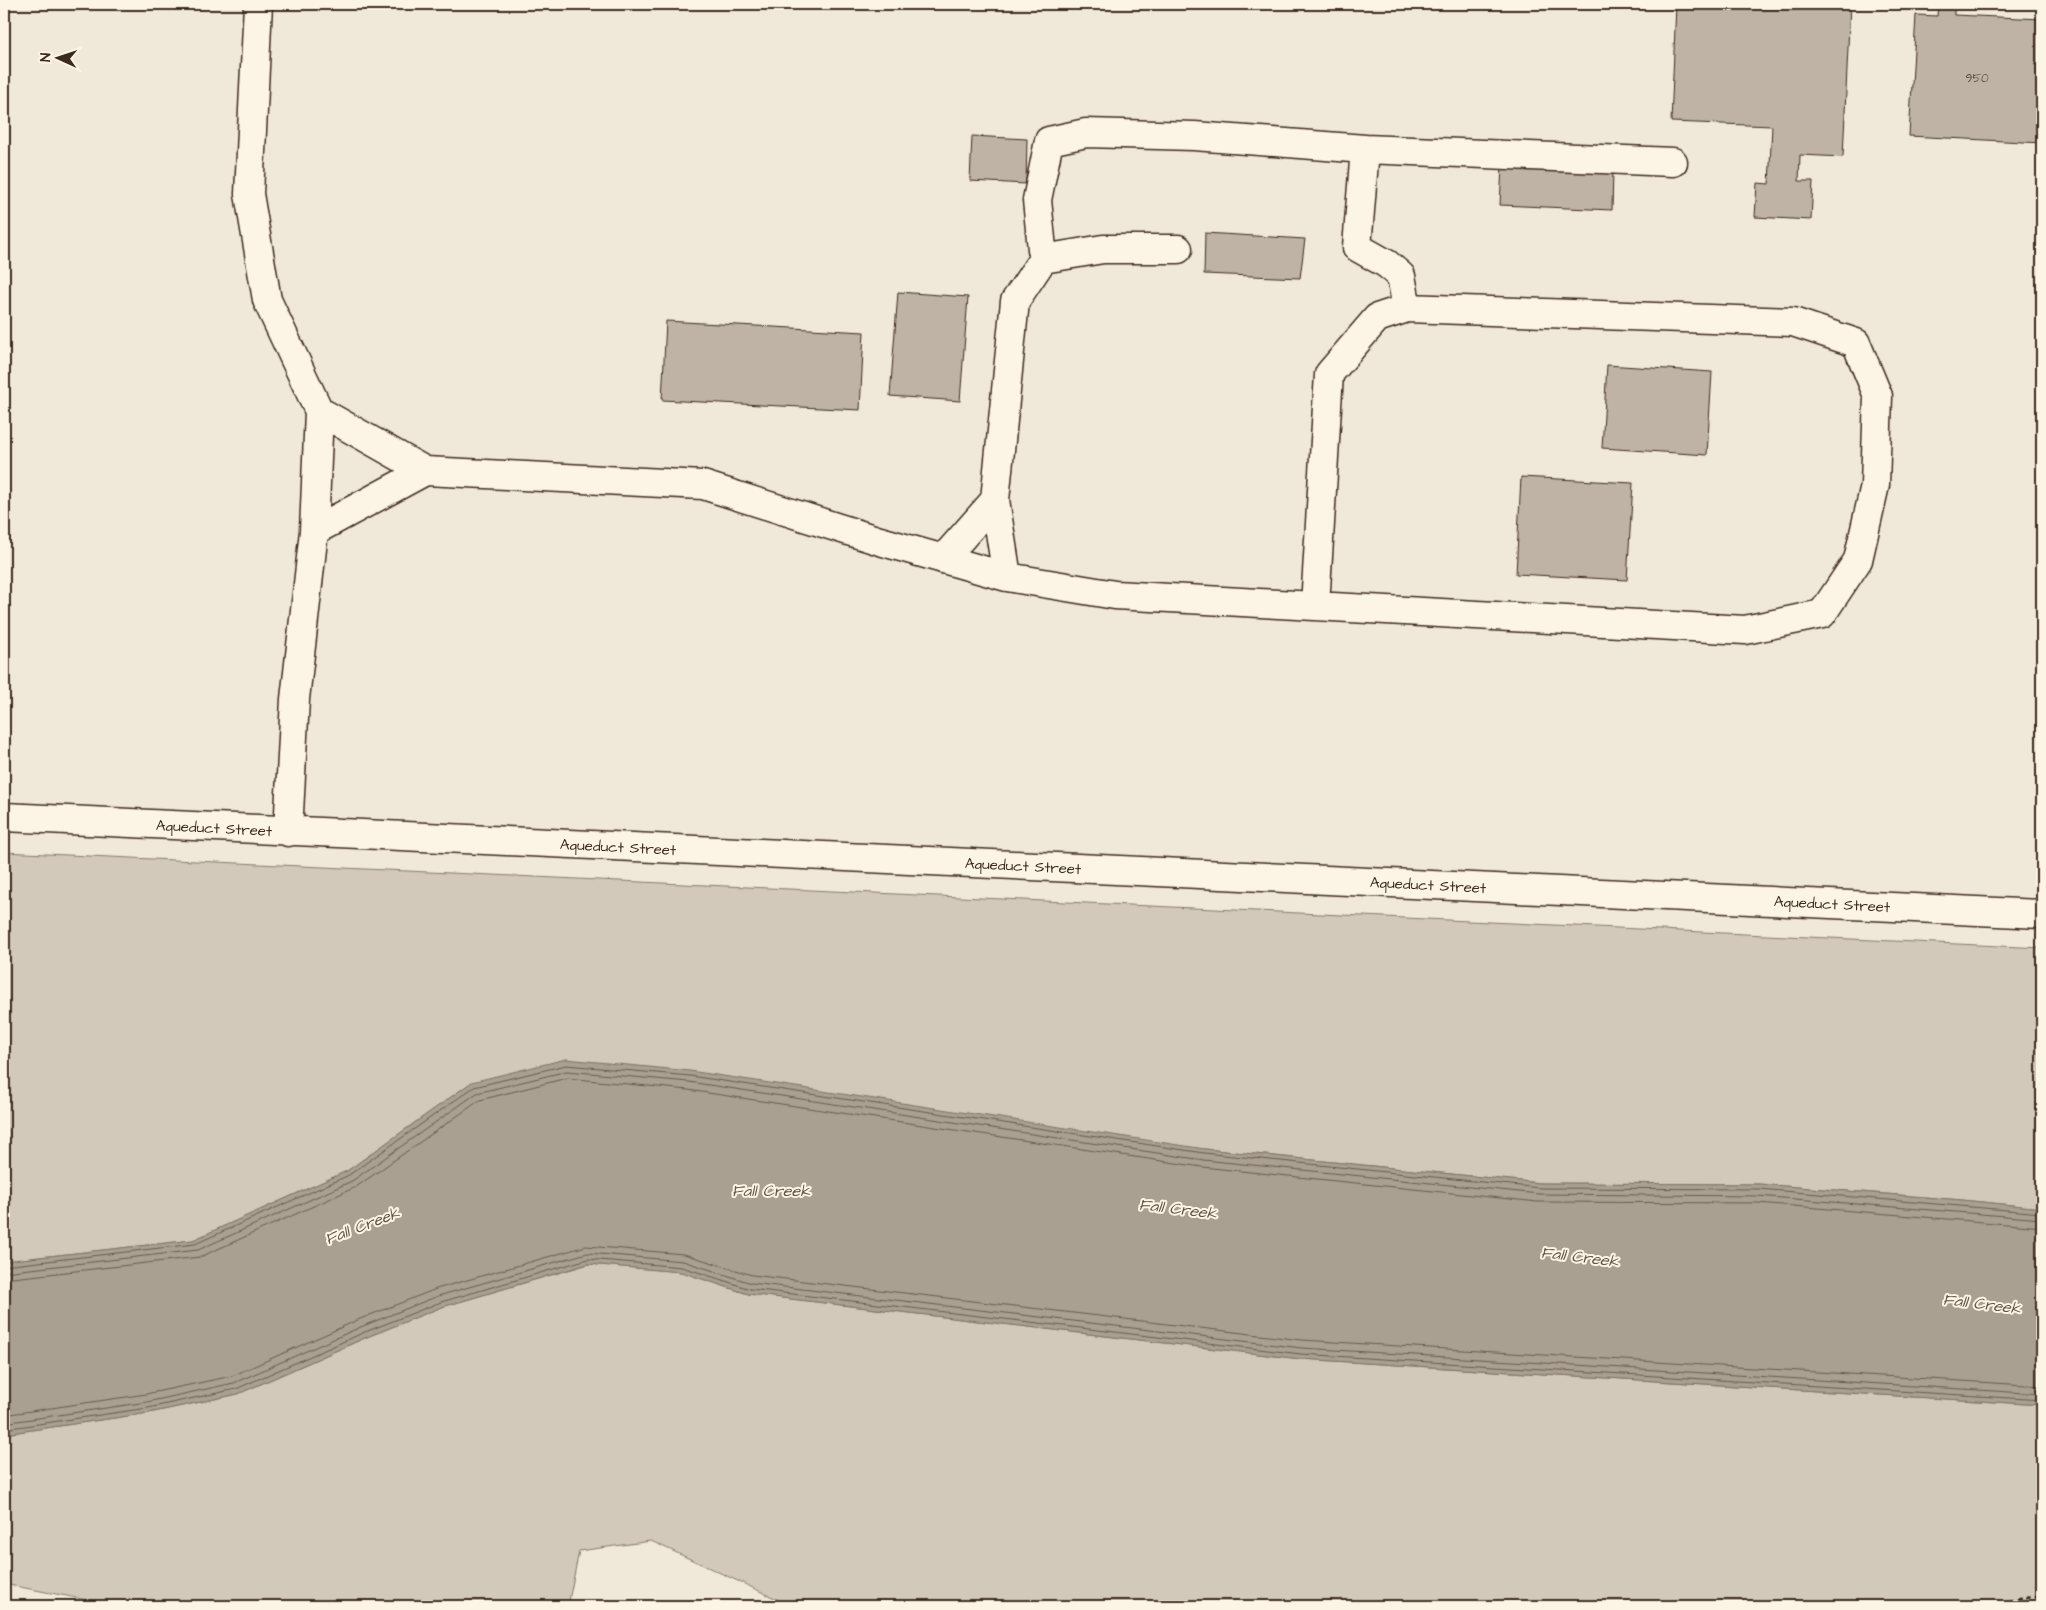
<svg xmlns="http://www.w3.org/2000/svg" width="2046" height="1610" font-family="'Architects Daughter',sans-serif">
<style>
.green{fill:#d2c9ba;stroke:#867a6c}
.water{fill:#aaa091;stroke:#7e7163}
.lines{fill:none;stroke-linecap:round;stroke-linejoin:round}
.shore{stroke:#67594c;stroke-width:1}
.building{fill:#beb3a4;stroke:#3b2a1e}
.minor-casing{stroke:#3b2a1e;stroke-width:31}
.path{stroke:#3b2a1e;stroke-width:3;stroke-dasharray:5 4;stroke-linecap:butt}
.minor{stroke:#fcf5e5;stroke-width:28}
.labels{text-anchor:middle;stroke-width:4;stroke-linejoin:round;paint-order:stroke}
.number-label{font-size:12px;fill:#5c4c40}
.street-label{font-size:15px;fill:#3b2a1e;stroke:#fcf5e5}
.water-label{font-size:16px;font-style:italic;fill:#625346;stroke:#fcf5e5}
</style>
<rect width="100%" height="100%" fill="#f0e9d9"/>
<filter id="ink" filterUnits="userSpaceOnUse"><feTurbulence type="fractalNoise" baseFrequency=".02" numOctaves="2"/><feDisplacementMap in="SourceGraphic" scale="10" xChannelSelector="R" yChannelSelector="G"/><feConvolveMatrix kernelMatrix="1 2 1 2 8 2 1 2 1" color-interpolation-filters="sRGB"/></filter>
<g filter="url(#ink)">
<path class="green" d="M 4,852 L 2042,948 L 2042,1208 L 1962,1200 L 1759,1184 L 1540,1183 L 1205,1149 L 472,1082 L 347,1171 L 193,1240 L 4,1261 Z
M 589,1264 L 681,1272 L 748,1294 L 1301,1359 L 2042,1405 L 2042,1606 L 792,1606 L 651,1541 L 579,1551 L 568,1606 L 119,1606 L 4,1584 L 4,1434 L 149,1413 L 238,1394 L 367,1337 L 442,1307 Z"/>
<path class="water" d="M 566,1059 L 690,1071 L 1205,1149 L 1540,1183 L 1759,1184 L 1962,1200 L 2042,1208 L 2042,1405 L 1301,1359 L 748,1294 L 681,1272 L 588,1264 L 442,1307 L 367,1337 L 238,1394 L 149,1413 L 4,1434 L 4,1261 L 193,1240 L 347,1171 L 472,1082 Z"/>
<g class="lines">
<path class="shore" d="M 4,1266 L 195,1244 L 349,1175 L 474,1087 L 566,1065 L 690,1076 L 1204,1153 L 1540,1188 L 1759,1189 L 2042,1213
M 4,1272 L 198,1250 L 352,1181 L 477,1093 L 567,1071 L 689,1082 L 1203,1160 L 1539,1194 L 1758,1196 L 2042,1219
M 4,1279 L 200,1257 L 356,1187 L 480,1100 L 567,1078 L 688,1090 L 1202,1167 L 1538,1202 L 1758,1203 L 2042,1227
M 4,1415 L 146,1394 L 232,1376 L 360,1319 L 436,1289 L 586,1246 L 684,1254 L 752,1275 L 1302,1340 L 2042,1386
M 4,1423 L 147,1402 L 234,1383 L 363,1326 L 438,1296 L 587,1253 L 683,1261 L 751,1283 L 1302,1348 L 2042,1394
M 4,1429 L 148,1408 L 236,1389 L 365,1332 L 441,1302 L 588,1259 L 682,1267 L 750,1289 L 1301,1354 L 2042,1400"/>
</g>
<path class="building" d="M 1676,4 L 1850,4 L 1843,157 L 1800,155 L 1799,181 L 1813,181 L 1811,220 L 1755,217 L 1757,183 L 1769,184 L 1772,126 L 1671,122 Z
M 1938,4 L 1954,4 L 1954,15 L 2042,19 L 2042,143 L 1909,136 L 1916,15 L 1937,16 Z
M 972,136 L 1027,139 L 1026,184 L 970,181 Z
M 1502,166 L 1613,171 L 1612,210 L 1500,205 Z
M 1205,233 L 1305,239 L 1300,278 L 1204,274 Z
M 898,292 L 968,297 L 960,401 L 890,396 Z
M 666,321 L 864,332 L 860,410 L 662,400 Z
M 1607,365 L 1712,372 L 1707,455 L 1602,448 Z
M 1521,477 L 1633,483 L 1627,580 L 1516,574 Z"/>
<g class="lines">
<g class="minor-casing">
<path id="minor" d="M 258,4 L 249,194 L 267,300 L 319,411 L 314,531 L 425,471 L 319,411
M 1365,149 L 1357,247 L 1387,264 L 1401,276 L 1407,308
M 1043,259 L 1103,249 L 1178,249
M 1407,308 L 1793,322 L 1856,343 L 1878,396 L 1875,485 L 1858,560 L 1822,614 L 1745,630 L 1315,606 L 1329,374 L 1377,318 Z
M 425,471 L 703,485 L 880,541 L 1007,577 L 1115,595 L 1315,606
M 995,500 L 1015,301 L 1043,259 L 1037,200 L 1049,141 L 1086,133 L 1194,136 L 1365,149 L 1673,162
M 943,559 L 995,500 L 1007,577
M 4,817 L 2042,914
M 288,832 L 295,699 L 314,531"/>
</g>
<path class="path" d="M 1991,1606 L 2024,1597 L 2042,1596"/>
<use href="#minor" class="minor"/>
</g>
</g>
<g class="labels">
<g class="number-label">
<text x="1977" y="82">950</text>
</g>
<g class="street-label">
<text transform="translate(214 828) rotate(3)" y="5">Aqueduct Street</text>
<text transform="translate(618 847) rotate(3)" y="5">Aqueduct Street</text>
<text transform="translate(1023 866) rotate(3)" y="5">Aqueduct Street</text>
<text transform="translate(1428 885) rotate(3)" y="5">Aqueduct Street</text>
<text transform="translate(1832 904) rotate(3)" y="5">Aqueduct Street</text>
</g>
<g class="water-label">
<text x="771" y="1196">Fall Creek</text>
<text transform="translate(1178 1208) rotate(7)" y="6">Fall Creek</text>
<text transform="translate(362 1225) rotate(-21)" y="6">Fall Creek</text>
<text transform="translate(1580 1256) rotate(7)" y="6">Fall Creek</text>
<text transform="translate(1982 1303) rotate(7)" y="6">Fall Creek</text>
</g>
</g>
<rect width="2046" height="1610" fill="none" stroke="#fcf5e5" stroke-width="20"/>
<rect x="10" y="10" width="2026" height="1590" fill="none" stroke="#3b2a1e" stroke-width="2" filter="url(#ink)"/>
<g transform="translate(58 58) rotate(273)" stroke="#fcf5e5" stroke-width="4" paint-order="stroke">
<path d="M0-4L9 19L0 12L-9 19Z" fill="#3b2a1e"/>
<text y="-8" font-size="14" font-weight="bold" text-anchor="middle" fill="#3b2a1e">N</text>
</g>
</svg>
